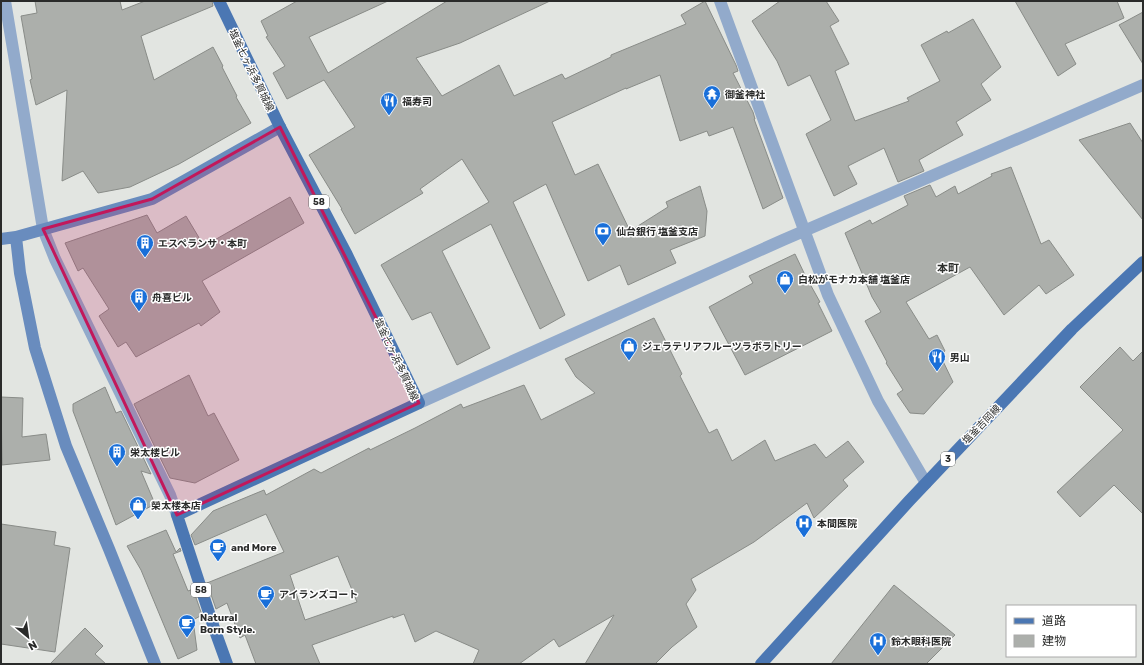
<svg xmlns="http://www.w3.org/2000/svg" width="1144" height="665" font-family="Rubik,'Noto Sans JP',sans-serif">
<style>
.building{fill:#acafab;stroke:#898c88;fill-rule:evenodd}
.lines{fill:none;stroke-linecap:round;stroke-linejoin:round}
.street{stroke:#92aacb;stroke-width:12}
.secondary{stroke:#698cbe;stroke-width:12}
.primary{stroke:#4b77b3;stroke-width:12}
.marked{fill:#c2185b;fill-opacity:0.2;stroke:#c2185b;stroke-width:3;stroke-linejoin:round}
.labels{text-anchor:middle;stroke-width:3;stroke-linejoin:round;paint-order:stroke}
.shield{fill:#fff;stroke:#6a6b6a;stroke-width:1}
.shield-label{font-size:9px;font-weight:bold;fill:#2a2b2a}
.street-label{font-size:10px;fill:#2a2b2a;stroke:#fff}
.poi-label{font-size:10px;font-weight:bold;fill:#2a2b2a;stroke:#fff;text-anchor:start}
.neighbourhood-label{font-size:11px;font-weight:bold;fill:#2f312e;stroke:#fff}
</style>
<rect width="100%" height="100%" fill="#e2e5e1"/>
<path class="building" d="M 35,1 L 120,1 L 122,10 L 145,1 L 212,1 L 213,6 L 141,36 L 154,80 L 213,47 L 223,66 L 222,67 L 237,96 L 236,97 L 251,123 L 179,164 L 130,187 L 98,193 L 83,171 L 62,181 L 67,90 L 36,105 L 30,80 L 32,79 L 21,16 L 37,13 Z
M 297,1 L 388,1 L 309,37 L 328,73 L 447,1 L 550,1 L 460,43 L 416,58 L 442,96 L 499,65 L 514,96 L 562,74 L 565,79 L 611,57 L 611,55 L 686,24 L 681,15 L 705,1 L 736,65 L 738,71 L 733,73 L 753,112 L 755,119 L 754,119 L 783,198 L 763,209 L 733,127 L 709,136 L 707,131 L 680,141 L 660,75 L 626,89 L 626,88 L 552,122 L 575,175 L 598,164 L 630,231 L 668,207 L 666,202 L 700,186 L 707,211 L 705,236 L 670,250 L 676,263 L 628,285 L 620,265 L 588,281 L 546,184 L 513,202 L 565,315 L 540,329 L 491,224 L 442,251 L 490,348 L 457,365 L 431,312 L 412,320 L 381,265 L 489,202 L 462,159 L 420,189 L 423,193 L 355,234 L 341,209 L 342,209 L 309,155 L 355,127 L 324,80 L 287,99 L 273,73 L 285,66 L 266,37 L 268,36 L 261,21 Z
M 780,1 L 826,1 L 839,21 L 830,26 L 849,64 L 835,71 L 855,121 L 909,101 L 907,98 L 940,81 L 921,45 L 947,31 L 948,33 L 973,19 L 1001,67 L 981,84 L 991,100 L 956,122 L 963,135 L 919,160 L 924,171 L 898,182 L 884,148 L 848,166 L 857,184 L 834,196 L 806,134 L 831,120 L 810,75 L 788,86 L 777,61 L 752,21 Z
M 1015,1 L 1117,1 L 1124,18 L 1065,44 L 1076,64 L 1058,76 Z
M 1143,12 L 1143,64 L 1119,25 Z
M 1130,123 L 1143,143 L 1143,220 L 1079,140 Z
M 1011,167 L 1041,244 L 1049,240 L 1074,275 L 1046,294 L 1039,285 L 1004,315 L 970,267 L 906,302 L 929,339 L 937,335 L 945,351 L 940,355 L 953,382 L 924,414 L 910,413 L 897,394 L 903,390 L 886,363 L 887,362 L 865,321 L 881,312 L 872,297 L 845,233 L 870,220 L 872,224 L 908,205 L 904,196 L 930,185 L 936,197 L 955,186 L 958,194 L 992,176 L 991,174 Z
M 290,197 L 304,223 L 202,281 L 220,312 L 201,326 L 199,323 L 136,357 L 126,342 L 118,347 L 99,316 L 109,309 L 83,268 L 78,271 L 65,243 L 147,215 L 157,233 L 186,216 L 204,246 Z
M 795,254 L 805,275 L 820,302 L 818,303 L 832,331 L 745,375 L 709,307 L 753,283 L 749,276 Z
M 654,318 L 682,374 L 680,376 L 709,433 L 717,429 L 732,461 L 765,440 L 775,461 L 815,444 L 826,458 L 848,441 L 864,462 L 843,480 L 848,486 L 814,518 L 807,503 L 754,542 L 691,579 L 696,590 L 686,604 L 697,627 L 672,647 L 655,664 L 585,664 L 614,615 L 559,647 L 554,639 L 519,664 L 473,664 L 479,650 L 436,631 L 415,642 L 404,614 L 393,618 L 393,616 L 312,645 L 320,664 L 256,664 L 245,635 L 240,638 L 227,603 L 216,609 L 207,583 L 284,552 L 266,514 L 195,545 L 191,535 L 213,511 L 264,490 L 266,495 L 314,469 L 321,473 L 369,448 L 370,450 L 415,428 L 461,404 L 463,408 L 524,385 L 541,420 L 595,393 L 576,377 L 565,359 ZM 338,556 L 357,602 L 305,620 L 290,575 Z
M 1120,347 L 1133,361 L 1143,351 L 1143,514 L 1114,485 L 1080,517 L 1057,492 L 1123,430 L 1080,387 Z
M 189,375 L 208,416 L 214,413 L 239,460 L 195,483 L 170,478 L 134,404 Z
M 105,387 L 116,413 L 121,411 L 151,474 L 141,471 L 155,504 L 116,525 L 73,411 L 73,404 Z
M 1,397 L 23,398 L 22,437 L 46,434 L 50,460 L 2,465 Z
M 1,524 L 56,532 L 54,545 L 70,548 L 55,652 L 1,644 Z
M 166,530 L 176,552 L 180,548 L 181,551 L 173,554 L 188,591 L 193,589 L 202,615 L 193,620 L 197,650 L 178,659 L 141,570 L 127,546 Z
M 894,585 L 955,635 L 926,664 L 831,664 Z
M 85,628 L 103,646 L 95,654 L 106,664 L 50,664 Z"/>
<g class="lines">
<path class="street" d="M 5,1 L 43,229 L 55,259 L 170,495 L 177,515
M 720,1 L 828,295 L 878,401 L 926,483
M 419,403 L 783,240 L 1143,85"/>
<path class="secondary" d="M 1,239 L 16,237
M 155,664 L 109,549 L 66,446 L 35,348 L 20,273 L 16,237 L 152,199 L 280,127"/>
<path class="primary" d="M 219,1 L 280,127 L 346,253 L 419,403 L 177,515 L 214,628 L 227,664
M 761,664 L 909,501 L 1072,329 L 1143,262"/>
</g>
<path class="marked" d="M 280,127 L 419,403 L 177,515 L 43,229 L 152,199 Z"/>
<defs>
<g id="temple-pin" transform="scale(0.9)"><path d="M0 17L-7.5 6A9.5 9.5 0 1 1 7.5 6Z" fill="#196fd9" stroke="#fff"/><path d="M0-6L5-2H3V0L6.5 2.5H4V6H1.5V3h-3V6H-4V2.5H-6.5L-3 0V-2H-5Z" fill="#fff"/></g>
<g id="restaurant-pin" transform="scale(0.9)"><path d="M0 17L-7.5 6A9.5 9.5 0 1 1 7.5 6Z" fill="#196fd9" stroke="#fff"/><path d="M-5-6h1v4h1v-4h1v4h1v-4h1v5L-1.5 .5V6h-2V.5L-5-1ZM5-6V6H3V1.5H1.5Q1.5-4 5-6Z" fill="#fff"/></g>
<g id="bank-pin" transform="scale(0.9)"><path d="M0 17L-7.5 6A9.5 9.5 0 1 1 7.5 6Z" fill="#196fd9" stroke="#fff"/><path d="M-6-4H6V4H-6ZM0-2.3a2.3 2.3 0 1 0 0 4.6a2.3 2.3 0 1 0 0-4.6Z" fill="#fff"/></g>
<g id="building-pin" transform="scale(0.9)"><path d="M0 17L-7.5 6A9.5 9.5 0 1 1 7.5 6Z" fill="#196fd9" stroke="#fff"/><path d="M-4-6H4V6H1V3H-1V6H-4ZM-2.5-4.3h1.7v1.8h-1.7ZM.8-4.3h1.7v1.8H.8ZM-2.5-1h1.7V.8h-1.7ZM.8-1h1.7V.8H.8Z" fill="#fff"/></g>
<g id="shop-pin" transform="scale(0.9)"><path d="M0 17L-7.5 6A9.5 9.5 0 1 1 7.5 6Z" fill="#196fd9" stroke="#fff"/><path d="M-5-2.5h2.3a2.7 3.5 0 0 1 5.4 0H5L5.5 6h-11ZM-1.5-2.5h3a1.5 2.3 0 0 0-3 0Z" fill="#fff"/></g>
<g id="hospital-pin" transform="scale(0.9)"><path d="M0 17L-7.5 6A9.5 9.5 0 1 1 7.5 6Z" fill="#196fd9" stroke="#fff"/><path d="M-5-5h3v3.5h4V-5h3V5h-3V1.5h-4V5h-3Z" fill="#fff"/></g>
<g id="cafe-pin" transform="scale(0.9)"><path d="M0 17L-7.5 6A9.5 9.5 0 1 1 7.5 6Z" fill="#196fd9" stroke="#fff"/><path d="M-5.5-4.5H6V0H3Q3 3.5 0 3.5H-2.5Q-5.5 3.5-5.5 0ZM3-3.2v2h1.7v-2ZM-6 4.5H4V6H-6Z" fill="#fff"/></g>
</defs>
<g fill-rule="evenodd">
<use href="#temple-pin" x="712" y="94"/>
<use href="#restaurant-pin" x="389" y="101"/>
<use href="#bank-pin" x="603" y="231"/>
<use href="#building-pin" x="145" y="243"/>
<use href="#shop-pin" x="785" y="279"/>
<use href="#building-pin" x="139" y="297"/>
<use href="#shop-pin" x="629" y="346"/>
<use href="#restaurant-pin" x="937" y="357"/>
<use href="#building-pin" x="117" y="452"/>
<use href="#shop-pin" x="138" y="505"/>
<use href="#hospital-pin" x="804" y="523"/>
<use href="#cafe-pin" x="218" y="547"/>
<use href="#cafe-pin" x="266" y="594"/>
<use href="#cafe-pin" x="187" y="623"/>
<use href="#hospital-pin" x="878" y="641"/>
</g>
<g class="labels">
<g class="shield">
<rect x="309" y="195" width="20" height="14" rx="3"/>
<rect x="941" y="452" width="14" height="14" rx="3"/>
<rect x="191" y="583" width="20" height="14" rx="3"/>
</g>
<g class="shield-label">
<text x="319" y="205">58</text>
<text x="948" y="462">3</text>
<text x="201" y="593">58</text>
</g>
<g class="street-label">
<text transform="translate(252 70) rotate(64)" y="4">塩釜七ヶ浜多賀城線</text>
<text transform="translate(397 359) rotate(65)" y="4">塩釜七ヶ浜多賀城線</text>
<text transform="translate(981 424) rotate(-46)" y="4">塩釜吉岡線</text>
</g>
<g class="poi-label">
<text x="725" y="98">御釜神社</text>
<text x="402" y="105">福寿司</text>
<text x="616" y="235">仙台銀行 塩釜支店</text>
<text x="158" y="247">エスペランサ・本町</text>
<text x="798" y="283">白松がモナカ本舗 塩釜店</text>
<text x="152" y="301">舟喜ビル</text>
<text x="642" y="350">ジェラテリアフルーツラボラトリー</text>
<text x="950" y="361">男山</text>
<text x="130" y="456">栄太楼ビル</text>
<text x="151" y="509">榮太楼本店</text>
<text x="817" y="527">本間医院</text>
<text x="231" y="551">and More</text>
<text x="279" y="598">アイランズコート</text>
<text x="200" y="621">Natural<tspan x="200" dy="12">Born Style.</tspan></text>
<text x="891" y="645">鈴木眼科医院</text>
</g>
<g class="neighbourhood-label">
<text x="948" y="272">本町</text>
</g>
</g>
<rect width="1144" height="665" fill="none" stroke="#2a2b2a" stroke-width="4"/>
<rect x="1006" y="605" width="130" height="52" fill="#ffffff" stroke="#aaaaaa"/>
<rect x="1014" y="618" width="20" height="6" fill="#4b77b3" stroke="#aaaaaa"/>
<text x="1042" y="625" font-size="12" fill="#2a2b2a">道路</text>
<rect x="1014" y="635" width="20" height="12" fill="#acafab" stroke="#aaaaaa"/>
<text x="1042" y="645" font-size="12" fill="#2a2b2a">建物</text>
<g transform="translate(28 637) rotate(151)" stroke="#ffffff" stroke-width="3" paint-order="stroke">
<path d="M0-3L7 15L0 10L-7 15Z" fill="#2a2b2a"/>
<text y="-6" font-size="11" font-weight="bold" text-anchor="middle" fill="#2a2b2a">N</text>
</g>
</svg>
